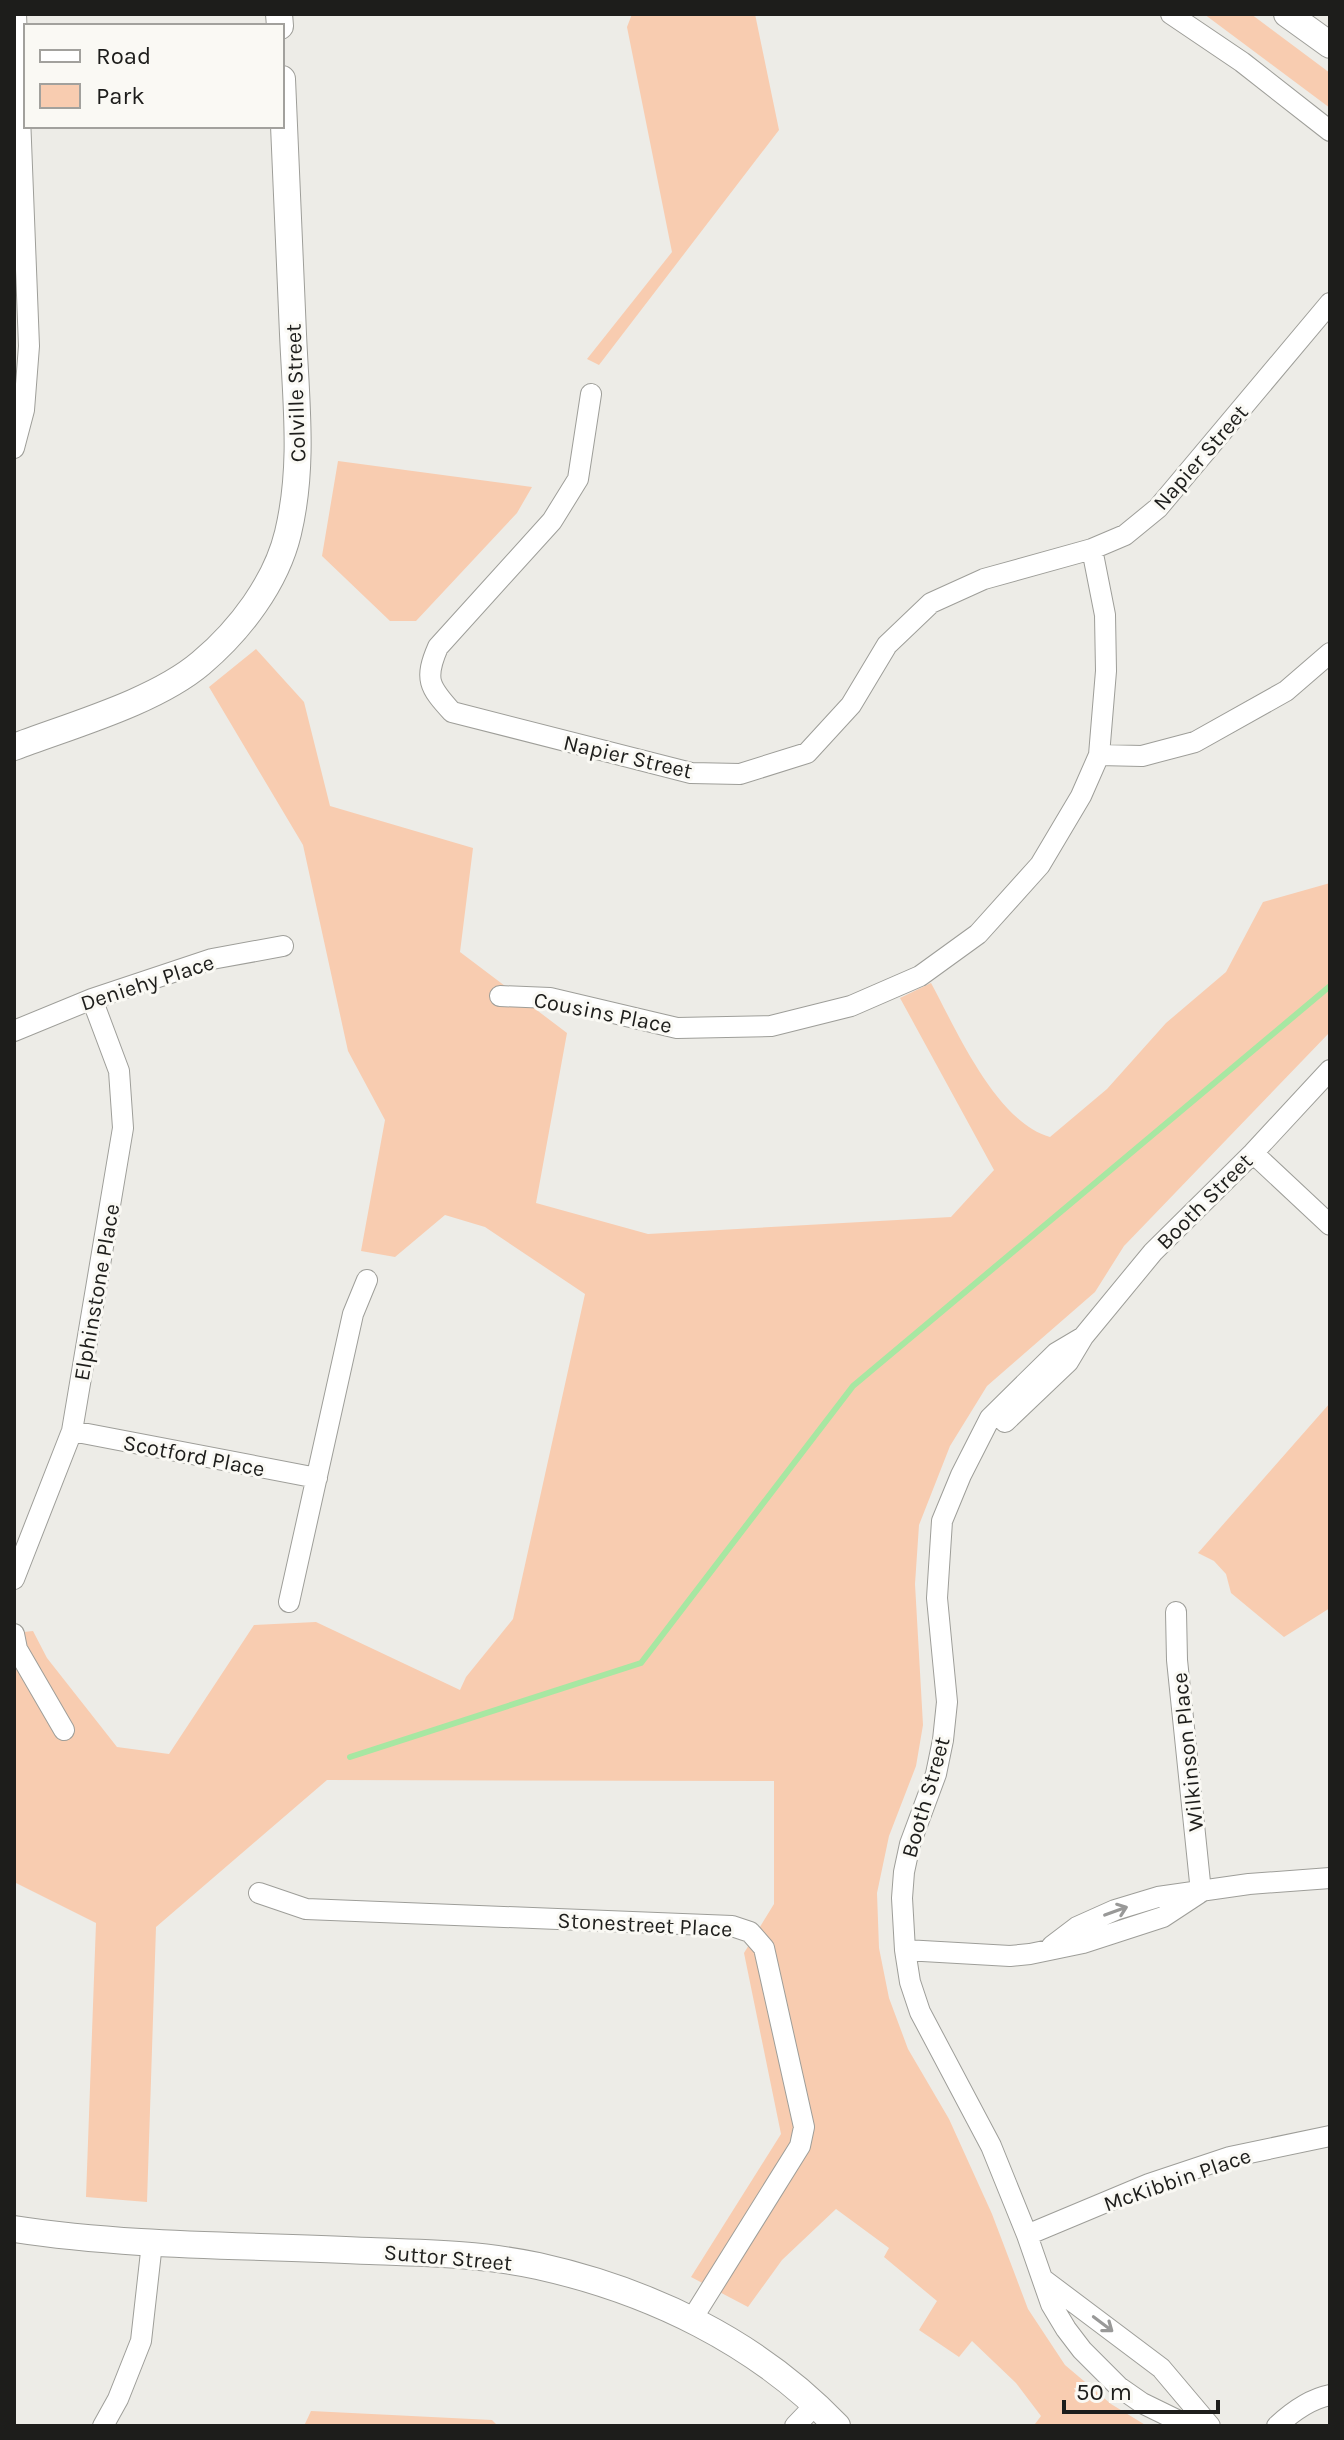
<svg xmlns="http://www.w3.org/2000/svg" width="1344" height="2440" font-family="Karla,sans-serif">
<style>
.green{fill:#f8ccb0}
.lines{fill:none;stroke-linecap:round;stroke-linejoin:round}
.stream{stroke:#a7e7a2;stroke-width:6}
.minor-casing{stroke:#9e9e99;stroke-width:22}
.tertiary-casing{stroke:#9e9e99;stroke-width:28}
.minor{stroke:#fff;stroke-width:20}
.tertiary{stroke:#fff;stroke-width:26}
.oneway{stroke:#999998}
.labels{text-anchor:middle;stroke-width:6;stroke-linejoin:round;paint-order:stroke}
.street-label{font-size:22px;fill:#1d1d1b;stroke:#faf9f4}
</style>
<rect width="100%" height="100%" fill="#edece7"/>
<path class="green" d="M 632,14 L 755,14 L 779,130 L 599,365 L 587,359 L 672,252 L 627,27 Z
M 1204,14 L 1251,14 L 1330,73 L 1330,108 Z
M 338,461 L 532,487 L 517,513 L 416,621 L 390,621 L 322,556 Z
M 256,649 L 304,702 L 330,806 L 473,848 L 460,952 L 567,1033 L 536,1203 L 648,1234 L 951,1217 L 994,1170 L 900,998 L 931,983 C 956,1029 996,1122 1050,1137 L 1107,1089 L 1166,1023 L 1226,972 L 1263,902 L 1330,883 L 1330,1032 L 1124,1246 L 1095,1292 L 987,1386 L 950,1446 L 919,1525 L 915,1584 L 923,1725 L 916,1766 L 889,1836 L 877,1893 L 879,1948 L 889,1998 L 908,2049 L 949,2119 L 992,2214 L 1028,2309 L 1065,2365 L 1111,2404 L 1147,2426 L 1038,2426 L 1035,2424 L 1041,2416 L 1016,2383 L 972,2341 L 959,2357 L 919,2330 L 937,2301 L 884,2257 L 889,2248 L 836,2209 L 782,2260 L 748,2307 L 691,2277 L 781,2134 L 744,1953 L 774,1904 L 774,1781 L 327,1780 L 156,1927 L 147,2202 L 86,2197 L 96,1923 L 14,1882 L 14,1633 L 33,1631 L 47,1658 L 117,1747 L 169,1754 L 254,1625 L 316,1622 L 460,1690 L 466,1677 L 513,1619 L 585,1294 L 485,1227 L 445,1215 L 395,1257 L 361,1251 L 385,1120 L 348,1051 L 303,845 L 209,687 Z
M 1330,1403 L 1330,1608 L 1284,1637 L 1231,1593 L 1226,1574 L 1214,1561 L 1198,1553 Z
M 311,2411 L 492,2420 L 498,2426 L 304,2426 Z"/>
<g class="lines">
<path class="stream" d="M 350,1757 L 641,1663 L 853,1386 L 1330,986"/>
<g class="minor-casing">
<path id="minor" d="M 1171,14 L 1242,62 L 1330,131
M 591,394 L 578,479 L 552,521 L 438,647 C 424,679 429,687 452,712 L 691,773 L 740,774 L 807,753 L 851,705 L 887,645 L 931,603 L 984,579 L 1092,549 L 1125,535 L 1158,508 L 1330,303
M 14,448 L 24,410 L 29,346 L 16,14
M 1099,755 L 1142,756 L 1195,742 L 1286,691 L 1330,653
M 500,996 L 550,998 L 677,1028 L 771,1026 L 851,1006 L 920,976 L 978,934 L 1040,865 L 1081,796 L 1099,755 L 1106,671 L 1105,615 L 1092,549
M 14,1031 L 92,999 L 212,959 L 283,946
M 1253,1153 L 1330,1225
M 1083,1337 L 1056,1353 L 990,1418 L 961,1475 L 942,1521 L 937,1598 L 947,1702 L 943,1740 L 936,1774 L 910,1844 L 904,1872 L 902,1898 L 905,1950 L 910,1982 L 920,2012 L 991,2146 L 1027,2235 L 1051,2304 L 1066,2329 L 1082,2350 L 1119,2387 L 1142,2403 L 1189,2426
M 1005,1422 L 1068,1362 L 1083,1337 L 1153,1252 L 1253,1153 L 1330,1070
M 72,1431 L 317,1478
M 14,1579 L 72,1431 L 123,1128 L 119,1071 L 92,999
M 289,1602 L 353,1314 L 367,1280
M 1176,1612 L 1177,1660 L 1201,1892
M 14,1634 L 17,1649 L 64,1730
M 259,1893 L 306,1909 L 732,1926 L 750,1932 L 764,1948 L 804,2127 L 800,2146 L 692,2319
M 1052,1946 L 1077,1927 L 1115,1910 L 1158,1897 L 1249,1884 L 1330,1878
M 905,1950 L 1010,1956 L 1030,1954 L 1083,1943 L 1163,1917 L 1201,1892
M 1027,2235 L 1149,2184 L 1230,2157 L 1330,2136
M 1044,2280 L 1161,2368 L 1210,2426
M 103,2426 L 118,2399 L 141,2341 L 152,2243
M 795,2426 L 816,2404
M 1277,2426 C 1292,2412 1310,2399 1330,2395"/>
</g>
<g class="tertiary-casing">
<path id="tertiary" d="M 279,14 L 280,26
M 1287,14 L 1330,45
M 14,747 C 72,725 155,702 201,663 C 240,630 276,583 288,533 C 304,466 296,402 293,334 C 290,249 286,164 282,79
M 14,2229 C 131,2247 251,2245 370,2251 C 426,2253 483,2254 538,2266 C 650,2291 757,2342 837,2426"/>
</g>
<use href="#minor" class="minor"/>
<use href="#tertiary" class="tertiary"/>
</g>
<defs><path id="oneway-shaft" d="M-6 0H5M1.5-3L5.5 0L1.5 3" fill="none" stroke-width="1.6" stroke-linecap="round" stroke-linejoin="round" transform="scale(2)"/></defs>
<g class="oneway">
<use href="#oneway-shaft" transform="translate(1116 1911) rotate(-20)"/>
<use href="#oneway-shaft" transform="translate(1103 2324) rotate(37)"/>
</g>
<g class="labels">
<g class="street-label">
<text transform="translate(295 393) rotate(-92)" y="8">Colville Street</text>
<text transform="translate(1200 457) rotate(-49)" y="8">Napier Street</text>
<text transform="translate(628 756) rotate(13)" y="8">Napier Street</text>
<text transform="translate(147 982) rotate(-18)" y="8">Deniehy Place</text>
<text transform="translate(603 1012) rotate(11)" y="8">Cousins Place</text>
<text transform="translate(1204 1201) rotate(-45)" y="8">Booth Street</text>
<text transform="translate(96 1292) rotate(-80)" y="8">Elphinstone Place</text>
<text transform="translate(194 1455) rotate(11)" y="8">Scotford Place</text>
<text transform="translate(1187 1752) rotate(-96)" y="8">Wilkinson Place</text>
<text transform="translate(925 1797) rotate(-74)" y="8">Booth Street</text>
<text transform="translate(645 1924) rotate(3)" y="8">Stonestreet Place</text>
<text transform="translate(1177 2179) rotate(-19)" y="8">McKibbin Place</text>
<text transform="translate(448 2257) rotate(5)" y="8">Suttor Street</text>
</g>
</g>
<rect width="1344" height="2440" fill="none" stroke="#1d1d1b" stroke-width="32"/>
<rect x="24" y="24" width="260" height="104" fill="#faf9f4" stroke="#a2a19d" stroke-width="2"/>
<rect x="40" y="50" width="40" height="12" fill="#ffffff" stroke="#a2a19d" stroke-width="2"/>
<text x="96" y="64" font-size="24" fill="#1d1d1b">Road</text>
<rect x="40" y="84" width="40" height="24" fill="#f8ccb0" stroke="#a2a19d" stroke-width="2"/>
<text x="96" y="104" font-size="24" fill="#1d1d1b">Park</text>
<path d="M1064 2400v12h154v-12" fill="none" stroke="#1d1d1b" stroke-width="4"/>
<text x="1076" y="2400" font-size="24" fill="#1d1d1b" stroke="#faf9f4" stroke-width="6" paint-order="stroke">50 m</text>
</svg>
